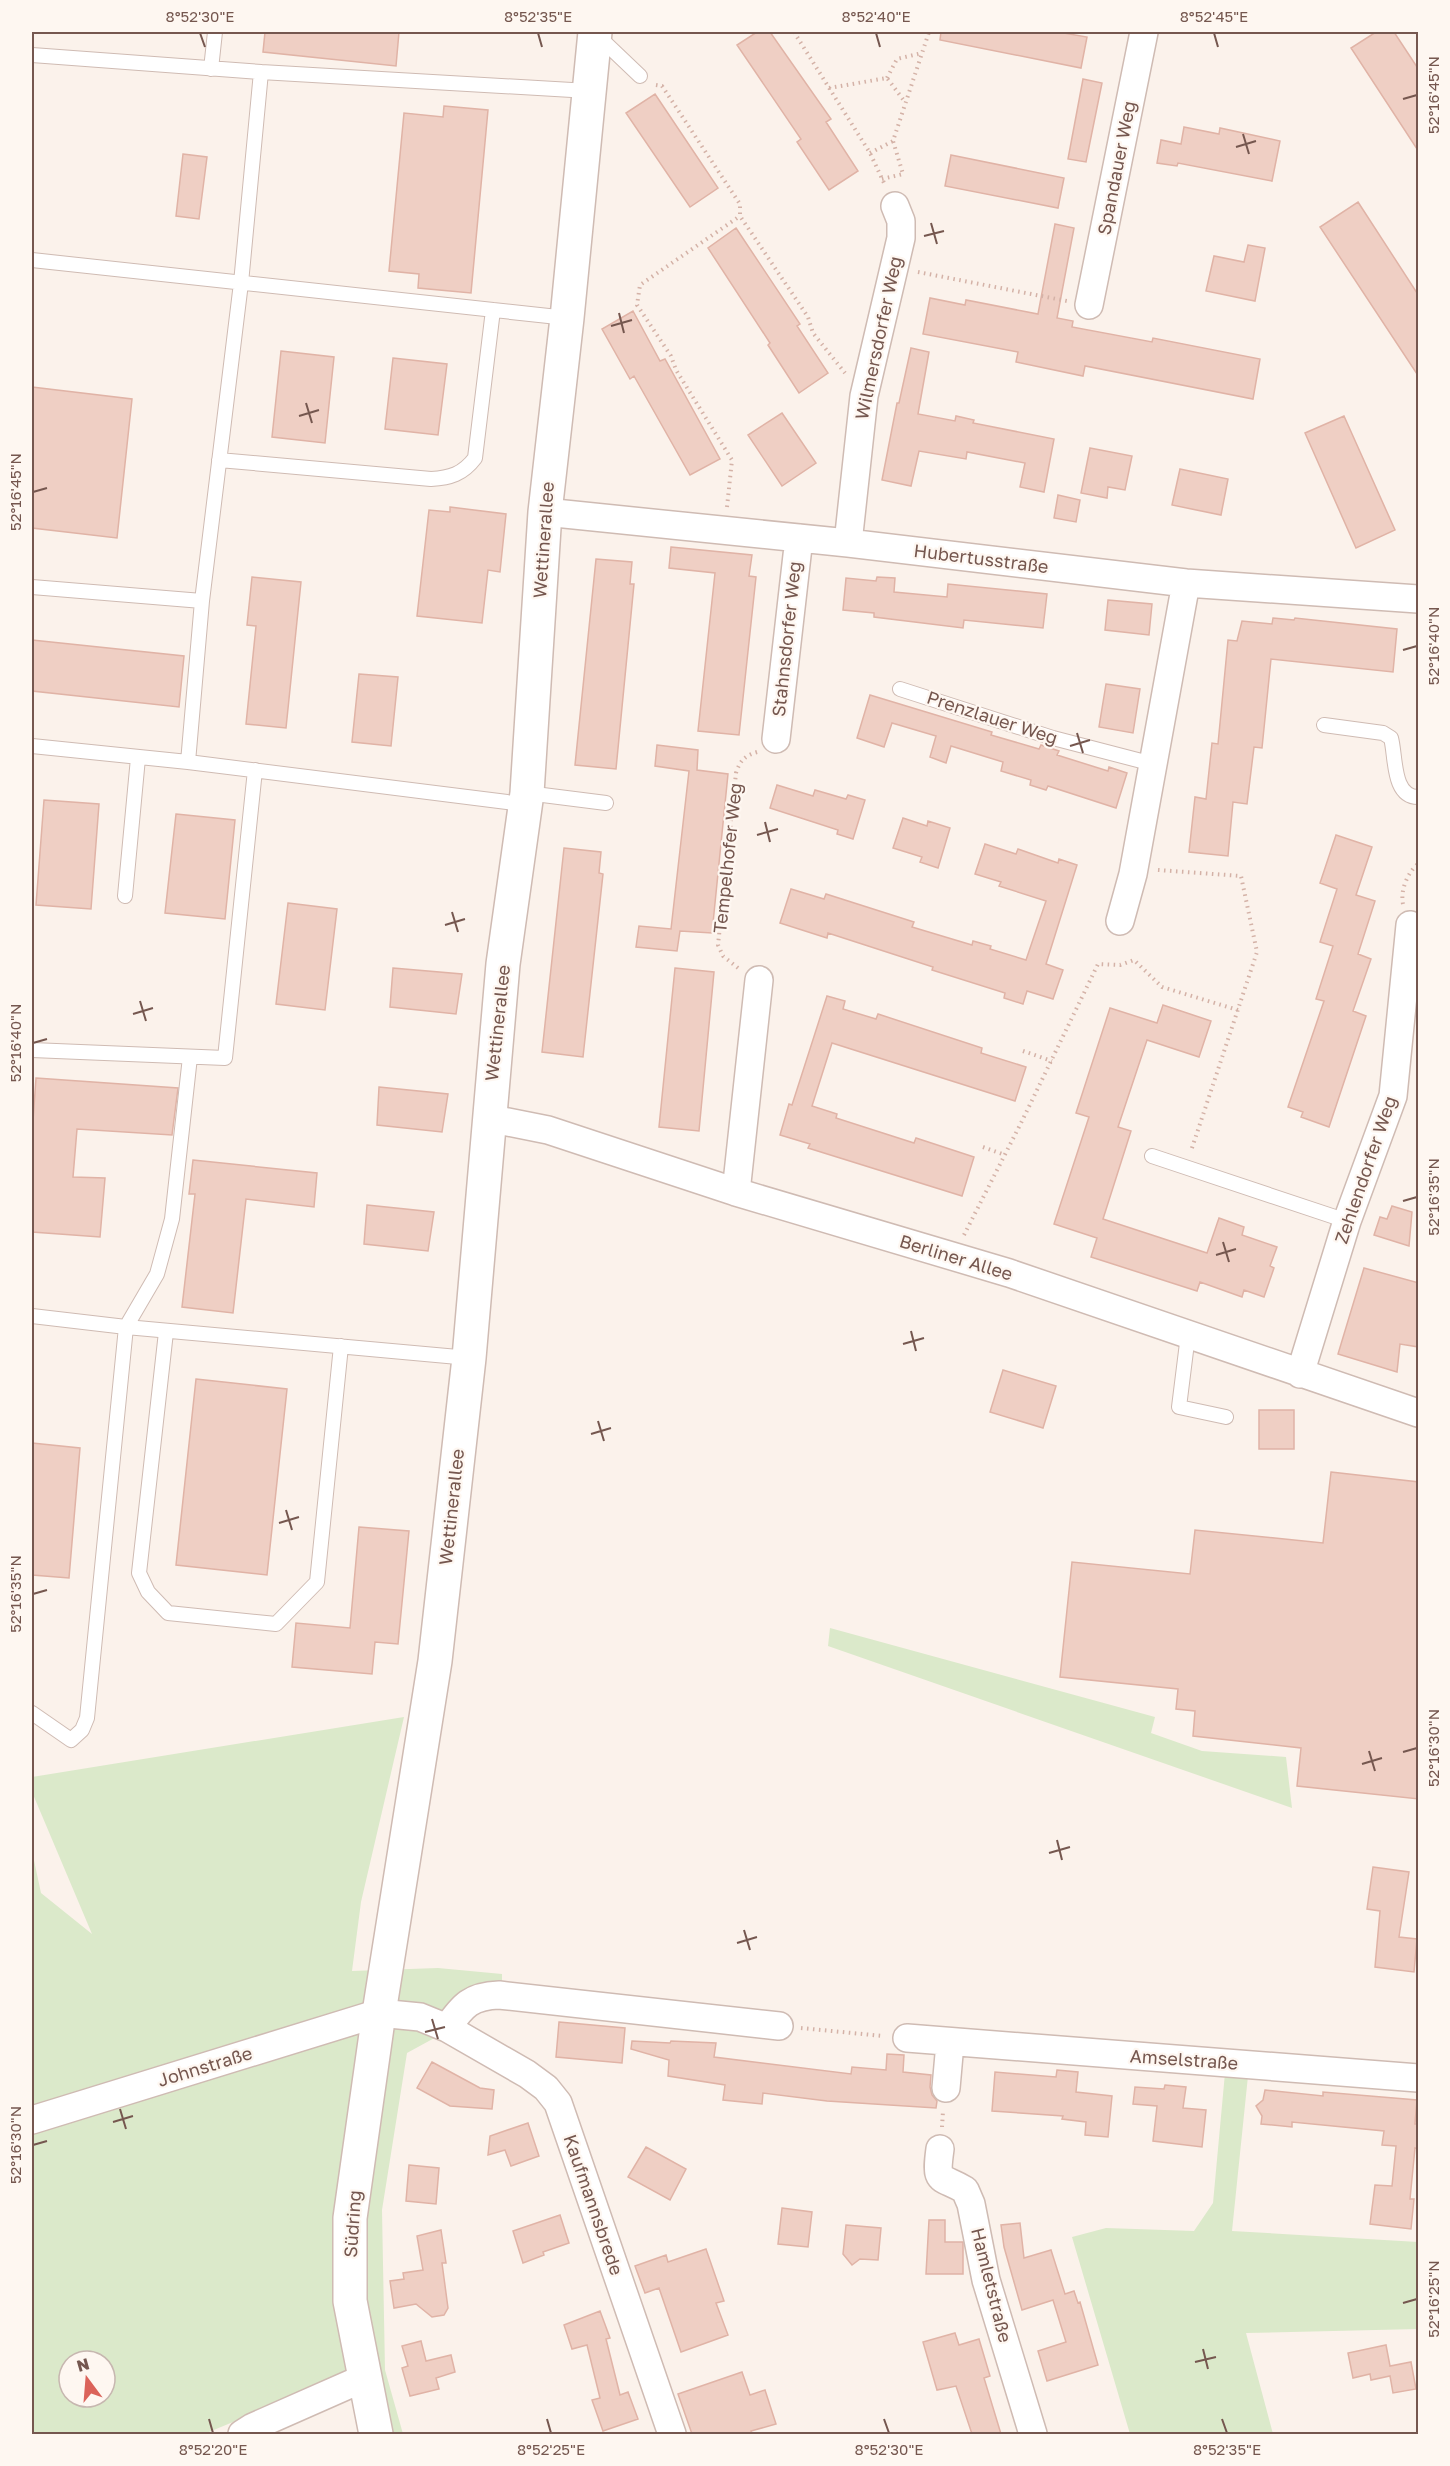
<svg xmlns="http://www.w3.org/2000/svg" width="1450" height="2466" font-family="'Golos Text',sans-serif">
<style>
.green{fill:#dbe9ca;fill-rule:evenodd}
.building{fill:#efcfc4;stroke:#e0b3a6;stroke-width:1.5}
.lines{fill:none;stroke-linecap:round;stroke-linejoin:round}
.service-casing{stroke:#cfbbb3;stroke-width:16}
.minor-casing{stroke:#cfbbb3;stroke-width:30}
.tertiary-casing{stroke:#cfbbb3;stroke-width:36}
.path{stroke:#d4b2a7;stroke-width:4;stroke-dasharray:1.5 4.5;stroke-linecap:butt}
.service{stroke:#fff;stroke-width:14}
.minor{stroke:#fff;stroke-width:27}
.tertiary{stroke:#fff;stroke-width:33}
.ticks{fill:none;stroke:#75574f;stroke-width:2}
.labels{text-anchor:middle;stroke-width:4.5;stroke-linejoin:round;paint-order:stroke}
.street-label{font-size:18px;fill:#75574f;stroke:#fef7f1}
.neatline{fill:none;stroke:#75574f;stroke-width:2}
.ticks-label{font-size:15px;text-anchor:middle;fill:#75574f}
</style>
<rect width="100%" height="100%" fill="#fbf2eb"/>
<path class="green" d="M 830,1628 L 1155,1717 L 1151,1733 L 1202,1751 L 1286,1757 L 1292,1808 L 828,1646 Z
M 404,1717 L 361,1902 L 352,1971 L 438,1968 L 502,1974 L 502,2001 L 407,2053 L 382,2210 L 385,2370 L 403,2434 L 362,2434 L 346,2375 L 204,2434 L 32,2434 L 32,1851 L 41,1893 L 92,1934 L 32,1792 L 32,1777 ZM 69,2361 L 105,2361 L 105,2397 L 69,2397 Z
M 1225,2073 L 1248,2076 L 1232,2231 L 1418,2242 L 1418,2329 L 1246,2333 L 1273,2434 L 1130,2434 L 1072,2237 L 1106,2228 L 1194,2231 L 1213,2203 Z"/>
<path class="building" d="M 265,32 L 399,32 L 396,66 L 263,52 Z
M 757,32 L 770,32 L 831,119 L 826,122 L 858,171 L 829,190 L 797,142 L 801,139 L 737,45 Z
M 941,32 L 1058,32 L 1087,37 L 1081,68 L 940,40 Z
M 1376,32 L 1394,32 L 1419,70 L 1419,152 L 1351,48 Z
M 1083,79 L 1102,83 L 1086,162 L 1068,159 Z
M 655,94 L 718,188 L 690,207 L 626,113 Z
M 444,106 L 488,110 L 471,293 L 418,288 L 419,274 L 389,271 L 404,113 L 443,117 Z
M 1184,127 L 1219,134 L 1220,128 L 1280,141 L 1272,181 L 1178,163 L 1177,166 L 1157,163 L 1161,140 L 1181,144 Z
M 183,154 L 207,157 L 199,219 L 176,216 Z
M 951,155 L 1064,178 L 1058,208 L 945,186 Z
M 1358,202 L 1419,296 L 1419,377 L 1320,227 Z
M 1055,224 L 1074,228 L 1057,318 L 1073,321 L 1072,327 L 1152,342 L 1153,338 L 1260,359 L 1253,399 L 1085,366 L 1083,376 L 1016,362 L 1018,352 L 923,334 L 930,298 L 965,305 L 966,300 L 1038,314 Z
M 736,228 L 800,324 L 797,326 L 828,373 L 799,393 L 768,345 L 770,343 L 708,248 Z
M 1248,245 L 1265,248 L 1255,301 L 1206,291 L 1214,256 L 1244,262 Z
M 633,311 L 660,361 L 665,359 L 720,459 L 690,475 L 634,376 L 630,379 L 602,329 Z
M 911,348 L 929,352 L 918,414 L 955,421 L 956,416 L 974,420 L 973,423 L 1054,439 L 1044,492 L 1020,487 L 1025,463 L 967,452 L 966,459 L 919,451 L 911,486 L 882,480 L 897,403 L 899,403 Z
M 281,351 L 334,357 L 325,443 L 272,437 Z
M 393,358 L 447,364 L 438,435 L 385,429 Z
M 32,387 L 132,399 L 117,538 L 32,528 Z
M 782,413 L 816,463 L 782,486 L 748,435 Z
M 1344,416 L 1395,530 L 1356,548 L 1305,433 Z
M 1090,448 L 1132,456 L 1125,490 L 1108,487 L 1107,498 L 1081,493 Z
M 1180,469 L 1228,479 L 1221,515 L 1172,505 Z
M 1058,495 L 1080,500 L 1076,522 L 1054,518 Z
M 450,507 L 506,514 L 500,572 L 488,570 L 482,623 L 417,616 L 429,510 L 450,512 Z
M 671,547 L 752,555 L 749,576 L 756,577 L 739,735 L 698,731 L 715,573 L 669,568 Z
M 596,559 L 632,562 L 630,584 L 634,584 L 616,769 L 575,765 Z
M 252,577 L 301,582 L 286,728 L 246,724 L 256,626 L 247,625 Z
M 877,577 L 895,578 L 894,592 L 947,597 L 948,584 L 1047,594 L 1043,628 L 964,620 L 963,628 L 874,617 L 874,613 L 843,610 L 846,578 L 876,581 Z
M 1108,600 L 1152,604 L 1149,635 L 1105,630 Z
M 1273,618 L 1294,620 L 1295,618 L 1397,629 L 1393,672 L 1271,659 L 1262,748 L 1254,747 L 1247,804 L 1233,802 L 1228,856 L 1189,852 L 1195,797 L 1206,799 L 1212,743 L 1218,744 L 1228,640 L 1237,641 L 1242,621 L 1272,624 Z
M 32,640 L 184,656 L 179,707 L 32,691 Z
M 359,674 L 398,677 L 391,746 L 352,742 Z
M 1106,684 L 1140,689 L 1133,733 L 1099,727 Z
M 870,695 L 992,732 L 991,735 L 1039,749 L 1041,745 L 1059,751 L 1057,755 L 1108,771 L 1109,767 L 1127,773 L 1116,808 L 1048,786 L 1046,790 L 1030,785 L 1031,780 L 1001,771 L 1003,762 L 951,746 L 946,763 L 930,757 L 936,736 L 892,723 L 884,747 L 857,738 Z
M 657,745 L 698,750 L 697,770 L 728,774 L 712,933 L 680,931 L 677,951 L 636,947 L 639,926 L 671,929 L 689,771 L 655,766 Z
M 777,785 L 813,796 L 815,790 L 846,799 L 848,795 L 865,800 L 853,839 L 837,834 L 838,830 L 770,808 Z
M 44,800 L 99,804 L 91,909 L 36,905 Z
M 176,814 L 235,820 L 225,919 L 165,913 Z
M 903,818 L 927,826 L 928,821 L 950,828 L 938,868 L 920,862 L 922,857 L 893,848 Z
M 1336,835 L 1372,847 L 1356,895 L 1375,901 L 1358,954 L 1371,959 L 1353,1011 L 1366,1016 L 1329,1127 L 1301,1117 L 1303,1112 L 1288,1107 L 1324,1001 L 1316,999 L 1333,946 L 1320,942 L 1337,889 L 1320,883 Z
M 985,844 L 1016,854 L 1018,849 L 1058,863 L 1059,859 L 1077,865 L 1046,964 L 1063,970 L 1053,999 L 1027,991 L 1023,1004 L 1004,998 L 1005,993 L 932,970 L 933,967 L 828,933 L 827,938 L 780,923 L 791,889 L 824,899 L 826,894 L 914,922 L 912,927 L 972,945 L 973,941 L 991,946 L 990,949 L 1026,960 L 1046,901 L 999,886 L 1001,882 L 975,874 Z
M 564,848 L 601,852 L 599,873 L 603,874 L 583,1057 L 542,1052 Z
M 288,903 L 337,909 L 325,1010 L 276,1004 Z
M 393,968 L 462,974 L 456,1014 L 390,1007 Z
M 675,968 L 714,972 L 699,1131 L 659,1127 Z
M 827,996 L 845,1001 L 843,1009 L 876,1019 L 878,1014 L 982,1048 L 981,1053 L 1026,1067 L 1015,1101 L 832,1043 L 812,1106 L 837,1114 L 836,1118 L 914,1143 L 916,1138 L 974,1157 L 962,1196 L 808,1148 L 810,1144 L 780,1135 L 789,1104 L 792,1105 Z
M 1163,1005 L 1211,1021 L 1199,1057 L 1147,1040 L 1118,1127 L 1131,1131 L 1103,1219 L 1207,1253 L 1219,1218 L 1244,1227 L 1242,1235 L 1277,1247 L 1270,1266 L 1274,1268 L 1264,1297 L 1244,1290 L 1242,1297 L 1200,1282 L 1197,1291 L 1091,1257 L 1097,1238 L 1054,1224 L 1089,1117 L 1076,1113 L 1110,1008 L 1157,1023 Z
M 36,1078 L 178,1088 L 172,1135 L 77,1129 L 73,1177 L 105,1178 L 100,1237 L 32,1232 L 32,1135 Z
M 379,1087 L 448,1094 L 442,1132 L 377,1125 Z
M 193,1160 L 317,1173 L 314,1207 L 246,1199 L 233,1313 L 182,1307 L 195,1194 L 189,1194 Z
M 367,1205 L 434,1212 L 428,1251 L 364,1244 Z
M 1392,1206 L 1412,1212 L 1409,1246 L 1374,1235 L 1380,1217 L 1387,1219 Z
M 1364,1268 L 1419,1283 L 1419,1347 L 1400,1344 L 1397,1372 L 1338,1354 Z
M 1003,1370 L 1056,1386 L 1043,1428 L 990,1412 Z
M 196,1379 L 287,1389 L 267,1575 L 176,1565 Z
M 1259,1410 L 1294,1410 L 1294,1449 L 1259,1449 Z
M 32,1443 L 80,1448 L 69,1578 L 32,1575 Z
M 1331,1472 L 1419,1482 L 1419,1799 L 1297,1786 L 1301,1748 L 1193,1736 L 1195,1711 L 1176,1709 L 1178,1689 L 1060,1677 L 1072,1562 L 1190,1574 L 1195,1530 L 1323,1543 Z
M 359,1527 L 409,1531 L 398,1644 L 375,1642 L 372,1674 L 292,1667 L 296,1623 L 350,1628 Z
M 1373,1867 L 1409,1872 L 1399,1937 L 1417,1939 L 1414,1972 L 1375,1967 L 1380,1911 L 1367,1909 Z
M 559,2022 L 625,2028 L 622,2063 L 556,2057 Z
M 632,2041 L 670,2043 L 671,2041 L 716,2043 L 714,2057 L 851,2074 L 852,2067 L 886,2070 L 887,2054 L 904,2055 L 903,2072 L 931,2075 L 930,2087 L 932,2095 L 937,2101 L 936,2108 L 827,2101 L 763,2093 L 762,2104 L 723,2100 L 725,2085 L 668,2076 L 669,2060 L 631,2049 Z
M 432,2062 L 480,2088 L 494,2090 L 492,2109 L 450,2106 L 417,2088 Z
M 1057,2070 L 1078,2072 L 1076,2092 L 1112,2096 L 1108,2137 L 1085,2135 L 1086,2122 L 1062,2119 L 1063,2116 L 992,2111 L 995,2072 L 1056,2077 Z
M 1165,2085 L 1186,2087 L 1183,2108 L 1206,2110 L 1202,2147 L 1153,2141 L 1157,2106 L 1133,2104 L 1135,2087 L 1164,2089 Z
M 1265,2090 L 1323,2096 L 1323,2092 L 1417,2100 L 1415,2124 L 1419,2124 L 1419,2149 L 1415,2148 L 1410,2199 L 1414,2199 L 1411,2229 L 1370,2224 L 1375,2185 L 1392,2186 L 1396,2146 L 1382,2145 L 1384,2131 L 1292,2122 L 1292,2127 L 1261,2124 L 1262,2116 L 1256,2106 L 1263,2100 Z
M 528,2123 L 539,2156 L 511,2166 L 505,2150 L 488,2155 L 490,2136 Z
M 646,2147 L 686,2169 L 670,2200 L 628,2177 Z
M 409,2165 L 439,2168 L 436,2204 L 406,2201 Z
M 782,2208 L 812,2212 L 808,2247 L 778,2244 Z
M 560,2215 L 569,2243 L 543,2252 L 544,2255 L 523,2263 L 513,2231 Z
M 929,2220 L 945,2220 L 945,2242 L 963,2242 L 963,2274 L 926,2274 Z
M 1020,2223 L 1024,2258 L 1051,2250 L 1065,2294 L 1074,2291 L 1078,2303 L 1080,2302 L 1098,2365 L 1047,2381 L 1038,2351 L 1066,2342 L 1053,2300 L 1022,2310 L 1004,2247 L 1001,2225 Z
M 846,2225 L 881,2228 L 878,2260 L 860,2259 L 852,2265 L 843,2254 Z
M 441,2230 L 446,2263 L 442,2263 L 448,2308 L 444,2315 L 432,2317 L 416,2304 L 394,2308 L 390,2281 L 404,2279 L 403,2273 L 423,2270 L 417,2236 Z
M 706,2249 L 724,2301 L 716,2303 L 728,2335 L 681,2352 L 659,2288 L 645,2293 L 635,2266 L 666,2255 L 668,2262 Z
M 600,2311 L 610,2338 L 606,2339 L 620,2395 L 628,2392 L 638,2419 L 603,2431 L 592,2400 L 600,2398 L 587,2345 L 572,2349 L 564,2325 Z
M 955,2333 L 959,2345 L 979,2339 L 990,2376 L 984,2378 L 1001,2434 L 972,2434 L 956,2386 L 937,2390 L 923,2342 Z
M 421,2341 L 426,2361 L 451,2355 L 455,2372 L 436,2378 L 439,2389 L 410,2396 L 402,2368 L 408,2366 L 402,2346 Z
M 1386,2345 L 1390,2366 L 1411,2362 L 1416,2389 L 1393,2393 L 1390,2376 L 1371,2380 L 1370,2374 L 1353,2378 L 1348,2353 Z
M 742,2372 L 750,2395 L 765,2390 L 776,2424 L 751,2431 L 752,2434 L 692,2434 L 678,2394 Z"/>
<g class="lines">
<g class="service-casing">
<path id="service" d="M 598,36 L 640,76
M 32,55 L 261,72 L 589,91
M 211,69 L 215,32
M 32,260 L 567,318
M 219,460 L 431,479 C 450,478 463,474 475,458 L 493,310
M 32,587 L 202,601
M 900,689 L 1053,738 L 1153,764
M 1324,725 L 1383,733 L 1391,738 C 1396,756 1392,797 1418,797
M 32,746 L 188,762 L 507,802 L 525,806
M 188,762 L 202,601 L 241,283 L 261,72
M 527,793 L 606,803
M 125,896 L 138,758
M 32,1050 L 225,1058 L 255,770
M 1152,1156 L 1347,1221
M 32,1316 L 126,1327 L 157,1274 L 172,1219 L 190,1057
M 166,1332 L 139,1573 L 148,1592 L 168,1613 L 276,1624 L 317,1582 L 341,1346
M 1188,1335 L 1179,1407 L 1226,1417
M 32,1713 L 71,1740 L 82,1730 L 87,1718 L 126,1327 L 469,1358"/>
</g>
<g class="minor-casing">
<path id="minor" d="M 1089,305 L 1144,32
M 545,512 L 848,543 L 1186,583 L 1418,599
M 848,543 L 864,396 L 901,238 L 901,221 L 895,206
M 776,739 L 799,538
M 1120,921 L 1133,874 L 1186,583
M 488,1118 L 548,1130 L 736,1192 L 1009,1273 L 1418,1413
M 736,1192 L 759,980
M 1300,1374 L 1347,1221 L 1393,1096 L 1410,925
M 447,2028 C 463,2005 471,1996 499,1995 L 779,2026
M 907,2038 L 1418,2078
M 946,2088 L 950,2043
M 32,2120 L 379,2013 L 420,2017 L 447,2028 L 527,2074 L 546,2088 L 558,2103 L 672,2434
M 940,2149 C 935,2185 940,2175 965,2190 L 971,2204 L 986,2280 L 1033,2434
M 242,2434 L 253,2427 L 364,2378"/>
</g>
<g class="tertiary-casing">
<path id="tertiary" d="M 376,2434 L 350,2301 L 350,2218 L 379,2013 L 435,1661 L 469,1358 L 503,964 L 527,793 L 545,512 L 567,318 L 595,32"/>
</g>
<path class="path" d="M 794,32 L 870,153 L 885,185
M 887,78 L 897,59 L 922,53
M 656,85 L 662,86 L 740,204 L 740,216 L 808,317 L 813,333 L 845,373
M 829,88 L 887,78 L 905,102
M 870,153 L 893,141 L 929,32
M 882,179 L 903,174 L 893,141
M 918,272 L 1067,301
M 727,507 L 732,460 L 676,370 L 671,356 L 637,305 L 640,285 L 740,216
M 1158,870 L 1241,876 L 1257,952 L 1191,1151
M 1403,904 C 1400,890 1408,872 1418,864
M 738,968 L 723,956 L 718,945 L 736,773 C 740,761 744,756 757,752
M 1023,1051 L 1052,1061
M 983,1147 L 1005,1155
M 964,1235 L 1022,1121 L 1098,964 L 1120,965 L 1134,960 L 1162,987 L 1238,1010
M 801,2028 L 883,2036
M 942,2127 L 943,2111"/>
<use href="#service" class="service"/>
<use href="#minor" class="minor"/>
<use href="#tertiary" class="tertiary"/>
</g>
<path class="ticks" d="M 200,33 L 205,47M 538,33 L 542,47M 876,33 L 880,47M 1214,33 L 1218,47M 1403,99 L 1417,95M 1243,134 L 1249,154M 1236,147 L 1256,141M 931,223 L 937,244M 924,236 L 944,231M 619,313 L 624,333M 611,326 L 632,320M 306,403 L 312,423M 299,416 L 319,410M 33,492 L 47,488M 1403,650 L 1417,646M 1077,733 L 1083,753M 1070,746 L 1090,740M 765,822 L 770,842M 757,835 L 778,829M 452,912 L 458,932M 445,925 L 465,919M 140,1001 L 146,1021M 133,1014 L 153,1008M 33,1043 L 47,1039M 1403,1201 L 1417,1197M 1223,1242 L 1229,1262M 1216,1255 L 1236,1249M 911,1331 L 916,1351M 903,1344 L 924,1338M 598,1421 L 604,1441M 591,1434 L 611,1428M 286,1510 L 292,1530M 279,1523 L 299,1517M 33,1594 L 47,1590M 1369,1751 L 1375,1771M 1403,1752 L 1417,1748M 1362,1764 L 1382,1758M 1057,1840 L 1062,1860M 1049,1853 L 1070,1847M 744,1930 L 750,1950M 737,1943 L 757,1937M 432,2019 L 438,2039M 425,2032 L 445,2027M 120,2109 L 126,2129M 113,2122 L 133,2116M 33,2145 L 47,2141M 1403,2303 L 1417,2299M 1203,2349 L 1208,2369M 1195,2362 L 1216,2357M 209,2419 L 213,2433M 547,2419 L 551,2433M 884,2419 L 889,2433M 1222,2419 L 1227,2433"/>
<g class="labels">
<g class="street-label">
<text transform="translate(1117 168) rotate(-79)" y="6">Spandauer Weg</text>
<text transform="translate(879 338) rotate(-78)" y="6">Wilmersdorfer Weg</text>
<text transform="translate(544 540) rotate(-86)" y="6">Wettinerallee</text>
<text transform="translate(981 559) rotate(7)" y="6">Hubertusstraße</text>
<text transform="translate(787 639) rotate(-84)" y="6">Stahnsdorfer Weg</text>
<text transform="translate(992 718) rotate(18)" y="6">Prenzlauer Weg</text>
<text transform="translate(728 858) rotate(-84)" y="6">Tempelhofer Weg</text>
<text transform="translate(498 1023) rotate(-84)" y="6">Wettinerallee</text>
<text transform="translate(1366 1170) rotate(-71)" y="6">Zehlendorfer Weg</text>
<text transform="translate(956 1258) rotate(17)" y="6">Berliner Allee</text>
<text transform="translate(452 1507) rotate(-84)" y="6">Wettinerallee</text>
<text transform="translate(1184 2060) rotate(4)" y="6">Amselstraße</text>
<text transform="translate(205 2067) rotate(-17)" y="6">Johnstraße</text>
<text transform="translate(593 2205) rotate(71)" y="6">Kaufmannsbrede</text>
<text transform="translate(353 2224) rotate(-86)" y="6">Südring</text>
<text transform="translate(991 2285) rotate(76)" y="6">Hamletstraße</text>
</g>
</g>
<rect width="1450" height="2466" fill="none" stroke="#fef7f1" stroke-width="66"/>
<g transform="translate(87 2379) rotate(344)"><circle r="28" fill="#fef7f1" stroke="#c7b7b0" stroke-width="1.5"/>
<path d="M0-4.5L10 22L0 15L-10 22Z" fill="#db635a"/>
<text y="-9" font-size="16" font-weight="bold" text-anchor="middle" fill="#75574f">N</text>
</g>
<rect x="33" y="33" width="1384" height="2400" class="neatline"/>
<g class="ticks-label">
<text x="200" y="22">8°52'30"E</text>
<text x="538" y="22">8°52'35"E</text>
<text x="876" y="22">8°52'40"E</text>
<text x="1214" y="22">8°52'45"E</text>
<text transform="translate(1434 95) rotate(-90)" y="5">52°16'45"N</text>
<text transform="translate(16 492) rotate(-90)" y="5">52°16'45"N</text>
<text transform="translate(1434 646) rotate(-90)" y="5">52°16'40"N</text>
<text transform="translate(16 1043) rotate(-90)" y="5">52°16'40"N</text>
<text transform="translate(1434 1197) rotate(-90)" y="5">52°16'35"N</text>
<text transform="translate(16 1594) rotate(-90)" y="5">52°16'35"N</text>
<text transform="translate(1434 1748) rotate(-90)" y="5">52°16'30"N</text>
<text transform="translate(16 2145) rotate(-90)" y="5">52°16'30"N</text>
<text transform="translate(1434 2299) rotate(-90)" y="5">52°16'25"N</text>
<text x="213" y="2455">8°52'20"E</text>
<text x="551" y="2455">8°52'25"E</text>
<text x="889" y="2455">8°52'30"E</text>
<text x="1227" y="2455">8°52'35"E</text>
</g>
</svg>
